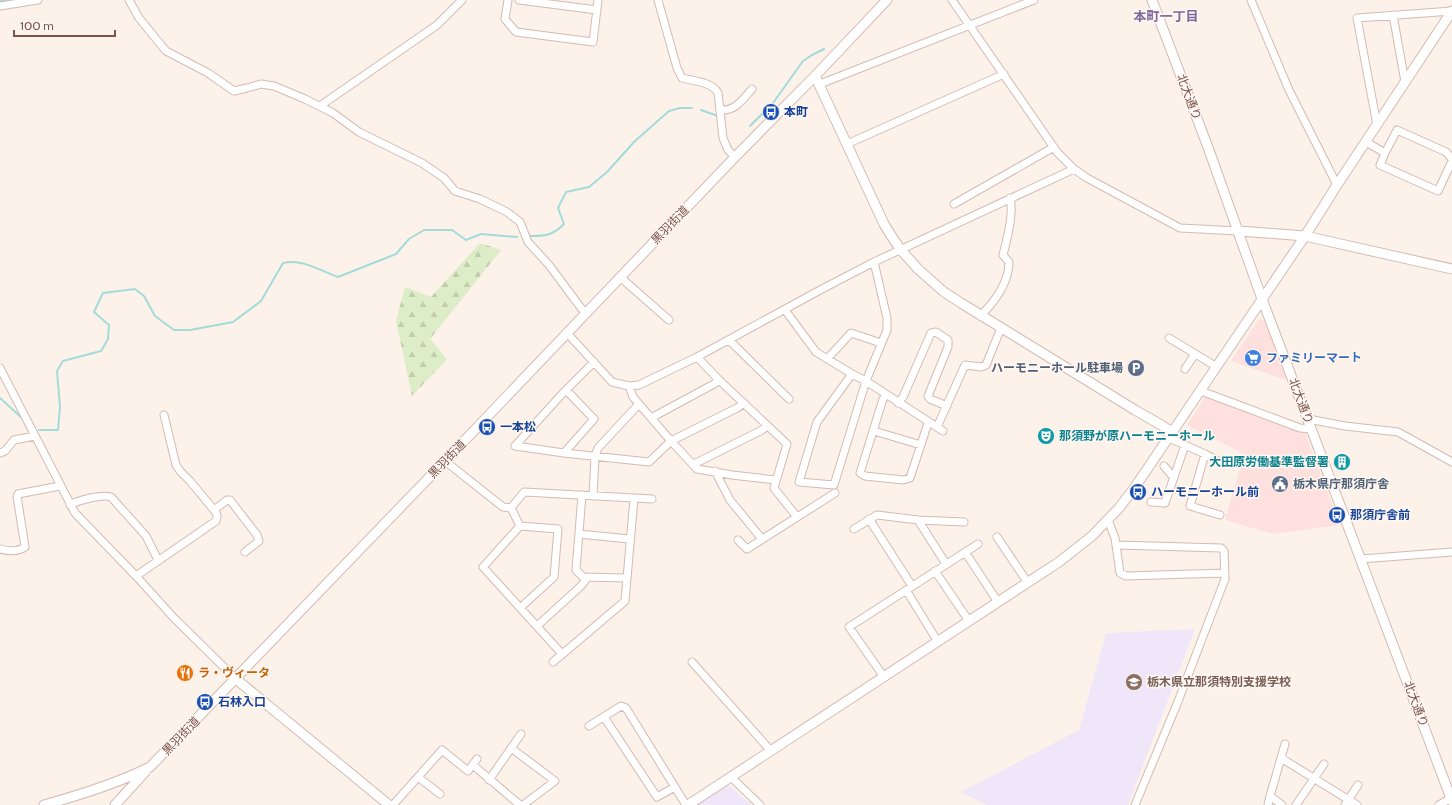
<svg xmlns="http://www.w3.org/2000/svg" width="1452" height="805" font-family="Cabin,'Noto Sans JP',sans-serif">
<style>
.commercial{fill:#fee1de}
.education{fill:#efe6fa}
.forest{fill:url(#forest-firs)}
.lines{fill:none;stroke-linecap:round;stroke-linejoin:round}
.stream{stroke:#a2dbda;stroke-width:2}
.minor-casing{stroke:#d4bab1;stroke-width:9}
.tertiary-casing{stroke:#d4bab1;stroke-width:11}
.minor{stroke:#fff;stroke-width:7}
.tertiary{stroke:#fff;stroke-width:9}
.labels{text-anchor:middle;stroke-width:3;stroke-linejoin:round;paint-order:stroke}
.street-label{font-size:12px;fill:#7b534b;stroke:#fff7f2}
.transit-label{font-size:12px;font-weight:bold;fill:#164399;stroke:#fff7f2;text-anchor:start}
.shop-label{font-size:12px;font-weight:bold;fill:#366cbe;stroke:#fff7f2;text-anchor:start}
.service-label{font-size:12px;font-weight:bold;fill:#4e5e75;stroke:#fff7f2;text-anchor:end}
.culture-label{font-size:12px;font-weight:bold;fill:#0d838f;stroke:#fff7f2;text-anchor:start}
.food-label{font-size:12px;font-weight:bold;fill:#c56008;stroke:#fff7f2;text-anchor:start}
.education-label{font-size:12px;font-weight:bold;fill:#785e54;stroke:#fff7f2;text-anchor:start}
.neighbourhood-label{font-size:13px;font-weight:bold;fill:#81679d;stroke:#fff7f2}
</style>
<defs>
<pattern id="forest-firs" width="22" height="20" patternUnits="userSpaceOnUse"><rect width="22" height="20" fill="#ddedc7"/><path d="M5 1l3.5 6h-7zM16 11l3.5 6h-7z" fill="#c1cdac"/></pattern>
</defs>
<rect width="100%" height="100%" fill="#fdf2ea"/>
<path class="commercial" d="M 1259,319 L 1265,321 L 1286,380 L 1231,361 Z
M 1205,397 L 1305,433 L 1340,525 L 1273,534 L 1225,520 L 1244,454 L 1187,425 Z"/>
<path class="education" d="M 1195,629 L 1128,805 L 987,805 L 961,792 L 1079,730 L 1106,633 Z
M 729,785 L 752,805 L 697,805 Z"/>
<path class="forest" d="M 480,243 L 501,250 L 430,339 L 447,359 L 412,396 L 396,321 L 405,287 L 431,297 Z"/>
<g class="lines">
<path class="stream" d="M 0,1 L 8,0
M 701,110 L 718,116
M 750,126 L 773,103 L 803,61 L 812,55 L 824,49
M 529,236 C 545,236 552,236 564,224 L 558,208 L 566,192 L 589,187 L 607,172 L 635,141 L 669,111 L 680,108 L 692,108
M 0,398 L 23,419
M 39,430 L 58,430 L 60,407 L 57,371 L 63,361 L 101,351 L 108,339 L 109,325 L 94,312 L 103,293 L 135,289 L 144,296 L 155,316 L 174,330 L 190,330 L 233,322 L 261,301 L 283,263 C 301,258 321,271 338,277 L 396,254 L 409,239 L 424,230 L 452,230 L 466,240 L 481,234 L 517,237"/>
<g class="minor-casing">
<path id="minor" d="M 129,0 L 139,18 L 166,51 L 208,73 L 234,91 L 247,88 L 261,84 L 274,86 L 305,99 L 333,113 L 359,132 L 422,163 L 444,178 L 455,191 L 480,199 L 507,212 L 520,222 L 528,242 L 549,265 L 581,308 L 586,313
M 508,0 L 505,19 L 516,32 L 593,42 L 598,0
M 519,0 L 597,10
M 658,0 L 677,68 L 682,78 C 694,81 712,82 718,93 L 723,138 L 728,150 L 735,157
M 952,0 L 1057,152 L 1074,169 L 1087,178 L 1180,228 L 1239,231
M 1251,0 L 1289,90 L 1337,185
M 0,6 L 38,0
M 1393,15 L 1405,82
M 820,84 L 1034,0
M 320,106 L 437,25 L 462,0
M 721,110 C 736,111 743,99 752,89
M 1377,125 L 1357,18 L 1452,11
M 1366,142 L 1385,153 L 1397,130 L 1446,152 L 1452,159
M 847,144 L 1004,74
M 1385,153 L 1380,165 L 1438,191 L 1452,161
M 954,204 L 1054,147
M 620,277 L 669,320
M 785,310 L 816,352 L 852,374 L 817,422 L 799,482 L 834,485 L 866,381 L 887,330 L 887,318 L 874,262
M 980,316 C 995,302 1009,282 1009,262 L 1003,255 C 1007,239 1014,214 1010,198
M 567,333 L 612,382 L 629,386 L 639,385 L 697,357 L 822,289 L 874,262 L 1074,169
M 1169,338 L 1217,367
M 729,340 L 789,399
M 697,357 L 719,380 L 787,444 L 774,488 L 797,517
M 827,359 L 851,333 L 881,343
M 0,368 L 75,513 L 136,576 L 174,618 L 236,679
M 1185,369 L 1195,354
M 852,374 L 866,381 L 943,431
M 1201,391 L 1300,428 L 1312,429
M 886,395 L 883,399 L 860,473 L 865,476 L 903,480 L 910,478 L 928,423
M 744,403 L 737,408 L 671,441 L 697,469 L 732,475 L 776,480
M 898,403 L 903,397 L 931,333 L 936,332 L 948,340 L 948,347 L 928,396 L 930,399 L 947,406
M 651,418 L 714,384 L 719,380
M 1308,419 L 1345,426 L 1398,432 L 1452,462
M 937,427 L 965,365 L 981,367 L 986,365 L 1001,328
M 874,431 L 921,445
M 1169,438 L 1205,454 L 1190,506 L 1220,515
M 515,446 L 564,453 L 649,462 L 671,441 L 633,397 L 629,386
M 515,446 L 562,394 L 594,362
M 0,453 L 5,451 L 14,440 L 35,436
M 564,453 L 594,419 L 566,390
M 1205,454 L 1220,462
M 445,461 L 503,507 L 511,508 L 524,492 L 652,499
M 694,464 L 762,430 L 767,426
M 1164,466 L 1174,478
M 715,471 L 730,500 L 762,539
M 582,495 L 576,570 L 583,577 L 626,578
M 593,496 L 595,456 L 598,448 L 639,404
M 1151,502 L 1165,503 L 1185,445
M 70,505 C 78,500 103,494 111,497 L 146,536 L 158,560
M 511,508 L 520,526 L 558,529 L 554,577 L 520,608
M 214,510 L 227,500 L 230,500 L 257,535 L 259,541 L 245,552
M 869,519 L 912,586
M 918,520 L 946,564
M 1108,520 L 1115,538 L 1120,573 L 1126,576 L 1225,573
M 520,526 L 483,567 L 562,654
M 854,529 L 877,515 L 918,520 L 964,522
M 579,534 L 629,539
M 997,537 L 1028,583
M 738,540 L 747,549 L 835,493
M 1117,545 L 1221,548 L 1224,551 L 1225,579 L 1177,704 L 1135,805
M 0,549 C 8,551 18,552 25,547 L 17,496 L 18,494 L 60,486
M 965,552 L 998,602
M 1361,559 L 1452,552
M 935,571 L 969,621
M 136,576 L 216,521 C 218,516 217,514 214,510 L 190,481 L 180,471 L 176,465 L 164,415
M 906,590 L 938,642
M 537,626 L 581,586 L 587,578
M 553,662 L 625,601 L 634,499
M 692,662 L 771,751
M 884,677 L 849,627 L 978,544
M 604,717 L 657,797 L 675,787
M 589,726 L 621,706 L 626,708 L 686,805
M 511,748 L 555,781 L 523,805
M 1281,758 L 1357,805
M 473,765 L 520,805
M 418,777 L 440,794
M 731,777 L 760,805
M 489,780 L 521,734
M 1270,796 L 1285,744
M 393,805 L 442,750 L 468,771 L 477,759
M 1268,805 L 1270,796 L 1282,805
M 1296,805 L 1324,764
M 1345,805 L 1358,785
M 1439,805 L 1451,798"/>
</g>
<g class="tertiary-casing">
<path id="tertiary" d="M 1152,0 L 1209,150 L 1262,299 L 1452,801
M 815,76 L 884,224 L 892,237 L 901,250 L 918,269 L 944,292 L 961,303 L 1135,410 L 1163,426 L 1173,433
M 1239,231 L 1305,236 L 1452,269
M 236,679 L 389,805
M 44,805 C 80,795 116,784 150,767 L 445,461 L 735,157 L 815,76 L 887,0
M 115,805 L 145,772
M 688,805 L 1059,562 L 1092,536 L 1119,508 L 1135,487 L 1305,236 L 1337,185 L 1452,11"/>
</g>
<use href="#minor" class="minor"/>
<use href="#tertiary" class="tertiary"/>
</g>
<defs>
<g id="bus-disc" transform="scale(0.9)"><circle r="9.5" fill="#1a4fb4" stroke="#fff7f2"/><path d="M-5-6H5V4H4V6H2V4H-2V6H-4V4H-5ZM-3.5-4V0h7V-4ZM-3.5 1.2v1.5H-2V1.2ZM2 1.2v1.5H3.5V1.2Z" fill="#fff"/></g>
<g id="supermarket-disc" transform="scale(0.9)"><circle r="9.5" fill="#3f7fe0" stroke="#fff7f2"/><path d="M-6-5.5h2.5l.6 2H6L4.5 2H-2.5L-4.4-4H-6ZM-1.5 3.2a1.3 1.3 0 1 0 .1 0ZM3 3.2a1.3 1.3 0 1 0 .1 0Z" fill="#fff"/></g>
<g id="parking-disc" transform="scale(0.9)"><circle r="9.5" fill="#5c6f8a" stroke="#fff7f2"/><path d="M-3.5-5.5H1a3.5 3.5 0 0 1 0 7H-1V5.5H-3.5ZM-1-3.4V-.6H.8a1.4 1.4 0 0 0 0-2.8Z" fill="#fff"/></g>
<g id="theatre-disc" transform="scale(0.9)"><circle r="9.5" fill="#0f9aa8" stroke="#fff7f2"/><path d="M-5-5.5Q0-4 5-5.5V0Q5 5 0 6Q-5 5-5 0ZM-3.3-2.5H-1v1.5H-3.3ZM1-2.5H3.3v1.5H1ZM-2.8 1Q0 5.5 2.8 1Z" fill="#fff"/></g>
<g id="building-disc" transform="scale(0.9)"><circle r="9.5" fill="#0f9aa8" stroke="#fff7f2"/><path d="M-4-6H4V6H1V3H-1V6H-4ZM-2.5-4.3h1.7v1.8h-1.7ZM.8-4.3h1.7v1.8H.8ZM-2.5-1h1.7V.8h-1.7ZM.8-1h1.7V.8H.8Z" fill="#fff"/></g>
<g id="civic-disc" transform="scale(0.9)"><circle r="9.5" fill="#5c6f8a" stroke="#fff7f2"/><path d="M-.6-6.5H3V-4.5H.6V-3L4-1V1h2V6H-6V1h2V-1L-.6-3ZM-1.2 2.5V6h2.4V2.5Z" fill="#fff"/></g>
<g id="restaurant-disc" transform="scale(0.9)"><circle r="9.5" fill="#e8710a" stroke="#fff7f2"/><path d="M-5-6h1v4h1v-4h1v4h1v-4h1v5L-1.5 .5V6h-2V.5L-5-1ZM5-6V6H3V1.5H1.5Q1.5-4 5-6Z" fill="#fff"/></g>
<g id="school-disc" transform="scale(0.9)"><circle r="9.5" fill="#8d6e63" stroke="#fff7f2"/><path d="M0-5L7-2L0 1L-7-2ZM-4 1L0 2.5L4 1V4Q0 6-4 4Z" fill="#fff"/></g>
</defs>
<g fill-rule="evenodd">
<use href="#bus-disc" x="771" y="112"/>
<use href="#supermarket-disc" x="1253" y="358"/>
<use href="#parking-disc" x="1136" y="368"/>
<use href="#bus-disc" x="487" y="427"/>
<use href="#theatre-disc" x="1046" y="436"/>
<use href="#building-disc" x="1342" y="462"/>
<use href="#civic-disc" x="1280" y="484"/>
<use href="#bus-disc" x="1138" y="492"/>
<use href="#bus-disc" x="1337" y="515"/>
<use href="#restaurant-disc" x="185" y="673"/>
<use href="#school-disc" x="1134" y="682"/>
<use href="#bus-disc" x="205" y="702"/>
</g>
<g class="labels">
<g class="street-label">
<text transform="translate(1189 97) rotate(69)" y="4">北大通り</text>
<text transform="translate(670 225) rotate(-46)" y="4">黒羽街道</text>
<text transform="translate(1301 401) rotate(69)" y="4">北大通り</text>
<text transform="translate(447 459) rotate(-46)" y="4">黒羽街道</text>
<text transform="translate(1416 704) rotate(69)" y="4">北大通り</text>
<text transform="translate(181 736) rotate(-46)" y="4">黒羽街道</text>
</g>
<g class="transit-label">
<text x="784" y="116">本町</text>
<text x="500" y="431">一本松</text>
<text x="1151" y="496">ハーモニーホール前</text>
<text x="1350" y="519">那須庁舎前</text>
<text x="218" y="706">石林入口</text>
</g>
<g class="shop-label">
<text x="1266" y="362">ファミリーマート</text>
</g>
<g class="service-label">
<text x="1123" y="372">ハーモニーホール駐車場</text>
<text x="1293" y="488" text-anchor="start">栃木県庁那須庁舎</text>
</g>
<g class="culture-label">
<text x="1059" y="440">那須野が原ハーモニーホール</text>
<text x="1329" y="466" text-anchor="end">大田原労働基準監督署</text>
</g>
<g class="food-label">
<text x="198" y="677">ラ・ヴィータ</text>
</g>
<g class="education-label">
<text x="1147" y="686">栃木県立那須特別支援学校</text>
</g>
<g class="neighbourhood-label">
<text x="1166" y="21">本町一丁目</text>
</g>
</g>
<path d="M14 30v6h101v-6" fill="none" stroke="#7b534b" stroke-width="2"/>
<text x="20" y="30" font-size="12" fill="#7b534b" stroke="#fff7f2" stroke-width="3" paint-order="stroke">100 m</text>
</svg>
